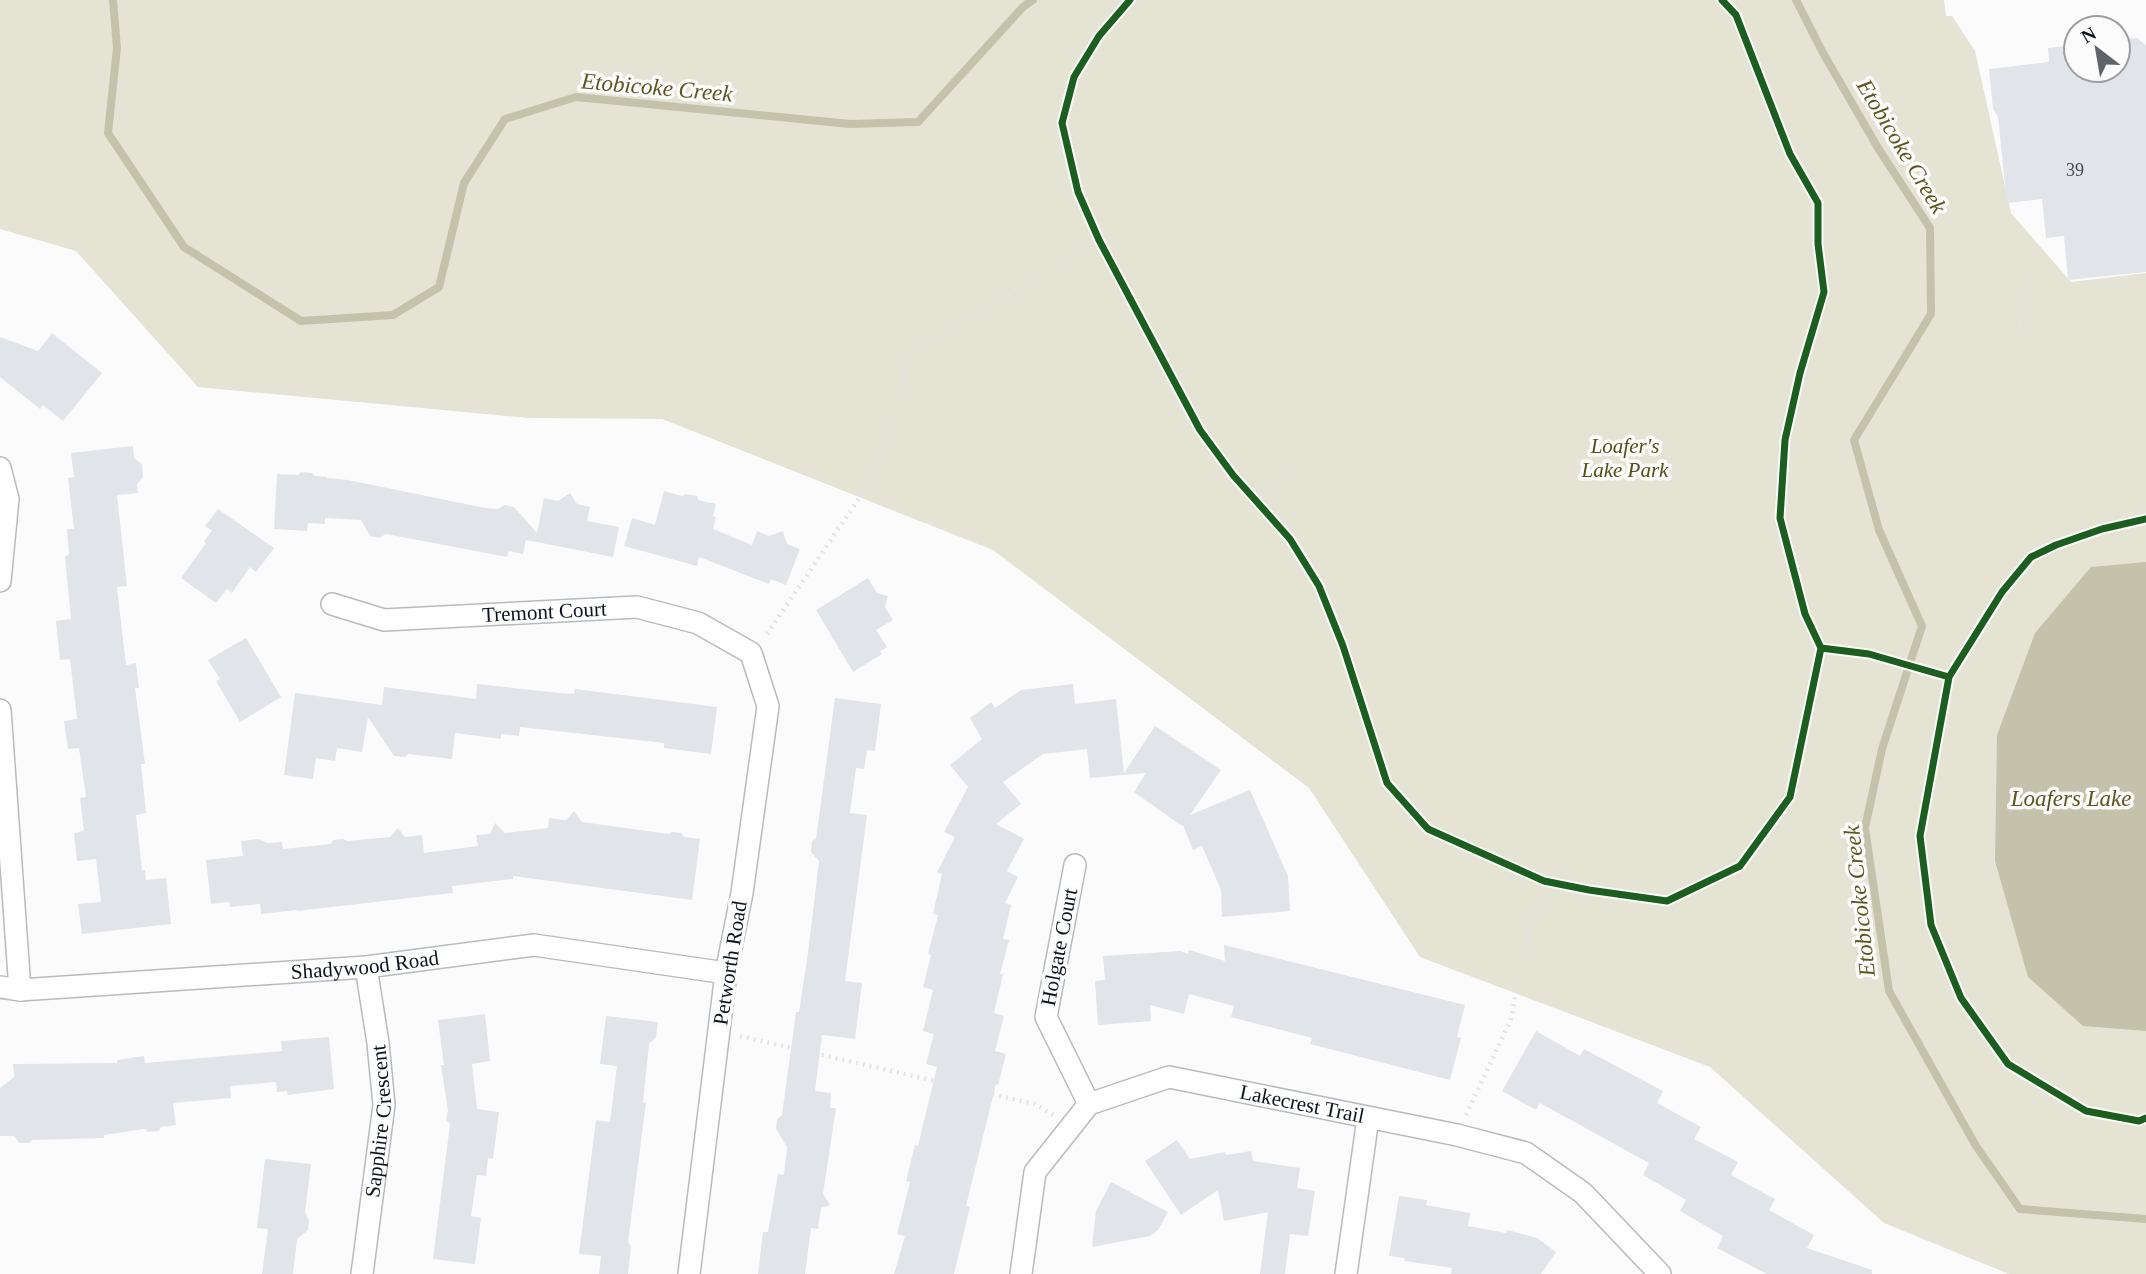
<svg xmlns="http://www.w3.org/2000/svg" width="2146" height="1274" font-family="Georgia,serif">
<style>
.green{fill:#e5e3d4}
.water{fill:#c5c2ab}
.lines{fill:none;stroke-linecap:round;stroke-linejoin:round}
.stream{stroke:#c5c2ab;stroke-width:8}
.building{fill:#e1e5e9}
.street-casing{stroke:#b7bbc0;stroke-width:24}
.path{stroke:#e4e4e4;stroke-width:4.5;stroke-dasharray:2 5;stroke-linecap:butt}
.street{stroke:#fefefe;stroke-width:21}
.cycleway-casing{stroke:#fbfbfb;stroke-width:11}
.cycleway{stroke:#1b5e20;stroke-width:7}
.labels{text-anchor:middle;stroke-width:7;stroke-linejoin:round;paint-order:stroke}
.number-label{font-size:18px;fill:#444b53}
.park-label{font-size:21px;font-style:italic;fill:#554d14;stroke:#fbfbfb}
.street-label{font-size:21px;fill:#0b131d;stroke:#fbfbfb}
.water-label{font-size:23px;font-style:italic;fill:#5e551e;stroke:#fbfbfb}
</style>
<rect width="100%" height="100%" fill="#fbfbfb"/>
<path class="green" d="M 0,0 L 1944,0 L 1946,16 L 1952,16 L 1975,51 L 2011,213 L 2071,282 L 2146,273 L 2146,1274 L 2009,1274 L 1884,1223 L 1710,1067 L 1420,957 L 1309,788 L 993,550 L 662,419 L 528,418 L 198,387 L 76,251 L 0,229 Z"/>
<path class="water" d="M 2146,562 L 2146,1031 L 2083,1026 L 2028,977 L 1995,861 L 1997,735 L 2035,633 L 2091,567 Z"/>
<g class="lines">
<path class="stream" d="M 113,0 L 117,48 L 108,133 L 184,247 L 301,321 L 393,315 L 439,287 L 464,183 L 505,119 L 576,97 L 850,124 L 918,122 L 1023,7 L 1033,0
M 1796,0 L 1823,53 L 1878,148 L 1930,228 L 1931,314 L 1854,440 L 1879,530 L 1922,626 L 1882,749 L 1865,828 L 1889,991 L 1976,1146 L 2020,1209 L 2146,1219"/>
</g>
<path class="building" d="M 2137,38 L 2146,45 L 2146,272 L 2068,280 L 2064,236 L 2046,238 L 2042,199 L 2007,203 L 1998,117 L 1993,109 L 1989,69 L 2049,62 L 2048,48 L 2076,45 L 2076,70 L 2118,70 L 2118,40 Z
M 52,333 L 102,373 L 63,421 L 43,405 L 40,409 L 0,377 L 0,337 L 38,351 Z
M 133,446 L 134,458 L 142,464 L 143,477 L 137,485 L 138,493 L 117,495 L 127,586 L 117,587 L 126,665 L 136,663 L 139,688 L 135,688 L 145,764 L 141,764 L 146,813 L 136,815 L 142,870 L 145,870 L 146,880 L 166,878 L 171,924 L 82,934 L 78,904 L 101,902 L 96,859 L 77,861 L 74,833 L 84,831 L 80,798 L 86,797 L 79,748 L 68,749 L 64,721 L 77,719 L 70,659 L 60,660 L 56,621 L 71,619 L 65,557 L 69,554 L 67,529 L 74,529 L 68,478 L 74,477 L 71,453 Z
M 301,472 L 312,473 L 315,476 L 327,477 L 327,478 L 348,480 L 485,508 L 498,509 L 505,505 L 514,507 L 537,533 L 544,498 L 558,501 L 570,493 L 577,504 L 590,507 L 587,521 L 619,527 L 613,557 L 526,540 L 523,554 L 509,551 L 507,557 L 386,534 L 379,538 L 370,536 L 361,520 L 325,518 L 325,524 L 308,523 L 307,531 L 274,529 L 277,474 L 298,475 Z
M 664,491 L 682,496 L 686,494 L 697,496 L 698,500 L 716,504 L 713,516 L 716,517 L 713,529 L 752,545 L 757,531 L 769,536 L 783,531 L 787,544 L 800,549 L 786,585 L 771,579 L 769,584 L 699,557 L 697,566 L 624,546 L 632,518 L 655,525 Z
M 218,509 L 274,548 L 256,572 L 250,567 L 232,593 L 227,589 L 216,603 L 181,578 L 206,543 L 204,541 L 212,531 L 205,526 Z
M 868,578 L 877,593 L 888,596 L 885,607 L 893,620 L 876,630 L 887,647 L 880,651 L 882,654 L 853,672 L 816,610 Z
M 246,638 L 281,697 L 240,722 L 216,681 L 220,679 L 208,660 Z
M 477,684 L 559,693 L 574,694 L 575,689 L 717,707 L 711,754 L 664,748 L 664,743 L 520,727 L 519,736 L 501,734 L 501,739 L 455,733 L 452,759 L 408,754 L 405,757 L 394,756 L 368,717 L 362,752 L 337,748 L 335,761 L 316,758 L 313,779 L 284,775 L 295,693 L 382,705 L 384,687 L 476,699 Z
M 1073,684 L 1075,704 L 1116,699 L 1124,773 L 1155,726 L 1221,770 L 1190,815 L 1250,790 L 1288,876 L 1290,911 L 1222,917 L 1221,890 L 1202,846 L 1193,850 L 1183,825 L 1182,826 L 1134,792 L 1146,773 L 1090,778 L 1087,749 L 1043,754 L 1003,782 L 1021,804 L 996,824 L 1024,839 L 1007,871 L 1018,877 L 1005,903 L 1011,905 L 1003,939 L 1009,940 L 1000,974 L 1003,974 L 994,1013 L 1004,1016 L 995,1051 L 1006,1054 L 998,1085 L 996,1084 L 966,1206 L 970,1207 L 954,1274 L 894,1274 L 905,1236 L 897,1234 L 910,1182 L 906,1181 L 915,1145 L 918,1146 L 937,1067 L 926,1064 L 934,1034 L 923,1031 L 933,990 L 923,987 L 931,955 L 928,954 L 938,915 L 933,914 L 942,874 L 937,872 L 955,837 L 944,832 L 968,787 L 950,765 L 982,739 L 970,718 L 991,702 L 995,708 L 1021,690 Z
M 835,698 L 881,704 L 875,751 L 867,750 L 864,769 L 856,768 L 850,813 L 867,815 L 845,981 L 862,983 L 855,1039 L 822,1035 L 815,1091 L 831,1093 L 830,1108 L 836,1108 L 823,1194 L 830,1205 L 821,1208 L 818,1229 L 811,1228 L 805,1274 L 758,1274 L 763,1232 L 768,1232 L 778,1174 L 784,1175 L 787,1147 L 776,1129 L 777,1119 L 782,1115 L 796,1012 L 799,1012 L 808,953 L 819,861 L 811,852 L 812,841 L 816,839 Z
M 574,811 L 582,822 L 669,834 L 672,832 L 681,833 L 684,837 L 700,839 L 692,900 L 513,876 L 513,879 L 452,886 L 453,893 L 297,911 L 297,910 L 261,914 L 260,904 L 230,907 L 229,902 L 211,904 L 206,860 L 243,856 L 241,841 L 258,839 L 267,843 L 282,842 L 283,849 L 331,844 L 333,840 L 343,839 L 347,841 L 390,837 L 398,828 L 405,837 L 422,835 L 424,853 L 478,846 L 476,835 L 490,834 L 495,823 L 505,833 L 548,828 L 549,818 L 566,820 Z
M 1224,945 L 1465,1005 L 1457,1037 L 1461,1038 L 1450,1080 L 1310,1044 L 1312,1038 L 1231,1017 L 1234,1006 L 1189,994 L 1184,1014 L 1150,1005 L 1151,1021 L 1098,1025 L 1095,981 L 1105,980 L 1103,956 L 1180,951 L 1188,954 L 1189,950 L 1225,961 Z
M 485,1014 L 490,1061 L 472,1064 L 477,1109 L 499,1112 L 493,1159 L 488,1158 L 486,1176 L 477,1175 L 471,1216 L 481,1218 L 475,1264 L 433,1259 L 450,1124 L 446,1120 L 448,1111 L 441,1065 L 444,1065 L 438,1020 Z
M 606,1016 L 658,1022 L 656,1037 L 649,1044 L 643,1102 L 646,1103 L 628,1242 L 631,1246 L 628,1274 L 599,1274 L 601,1256 L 579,1254 L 596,1120 L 610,1122 L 617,1066 L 600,1064 Z
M 1536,1031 L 1580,1056 L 1584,1049 L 1663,1091 L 1657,1103 L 1701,1127 L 1694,1139 L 1738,1162 L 1731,1175 L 1775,1199 L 1769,1210 L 1814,1235 L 1807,1248 L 1872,1270 L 1872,1274 L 1767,1274 L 1717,1248 L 1723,1236 L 1680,1211 L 1686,1200 L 1643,1175 L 1649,1163 L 1540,1103 L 1536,1110 L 1502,1091 Z
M 329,1037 L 334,1089 L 288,1095 L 287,1091 L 277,1092 L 276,1082 L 230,1086 L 231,1098 L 173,1103 L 176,1125 L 161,1127 L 159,1131 L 148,1132 L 145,1129 L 104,1135 L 104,1138 L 32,1140 L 29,1143 L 19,1143 L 14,1136 L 0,1136 L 0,1088 L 14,1077 L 13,1064 L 117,1063 L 117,1060 L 144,1056 L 145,1063 L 282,1051 L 281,1041 Z
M 1177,1140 L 1190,1159 L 1225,1152 L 1226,1155 L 1251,1151 L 1253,1161 L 1300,1168 L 1297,1188 L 1315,1191 L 1308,1236 L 1290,1234 L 1285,1274 L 1260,1274 L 1268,1212 L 1224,1221 L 1218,1190 L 1181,1215 L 1145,1161 Z
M 265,1159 L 311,1164 L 305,1212 L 309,1221 L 308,1230 L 297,1239 L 293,1274 L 262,1274 L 268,1229 L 257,1228 Z
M 1111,1182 L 1168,1212 L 1158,1230 L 1150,1236 L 1092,1247 L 1096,1211 Z
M 1399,1196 L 1427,1200 L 1426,1205 L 1470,1213 L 1468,1226 L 1506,1233 L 1507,1230 L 1537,1238 L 1556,1252 L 1541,1274 L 1451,1274 L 1452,1268 L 1404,1261 L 1405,1258 L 1389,1256 Z"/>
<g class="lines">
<g class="street-casing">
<g id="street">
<path d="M 0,468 L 8,499 L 0,581"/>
<path id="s1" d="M 332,604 L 384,620 L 637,607 L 698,623 L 751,653 L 768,706 L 742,893 L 726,973 L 689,1274"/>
<path d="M 0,710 L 20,990"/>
<path d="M 1075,865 L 1046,1017 L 1089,1104"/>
<path id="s2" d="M 0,987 L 20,990 L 366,967 L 534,945 L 726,973"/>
<path id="s3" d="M 362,1274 L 384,1105 L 378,1043 L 366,967"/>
<path id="s4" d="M 1021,1274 L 1035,1172 L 1089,1104 L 1169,1077 L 1457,1135 L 1526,1153 L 1583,1193 L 1660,1274"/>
<path d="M 1346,1274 L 1368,1118"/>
</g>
</g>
<path class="path" d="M 2026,341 L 2018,325 L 2034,271
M 1255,500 L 1302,468
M 767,634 L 866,488 L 889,436 L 908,355 L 1099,240
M 740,1036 L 1035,1104 L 1053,1115
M 1466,1115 L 1511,1019 L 1523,954 L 1544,881"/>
<use href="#street" class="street"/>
<g class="cycleway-casing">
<path id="cycleway" d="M 1130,0 L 1099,36 L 1074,77 L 1062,123 L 1078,192 L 1099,240 L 1200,430 L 1233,475 L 1290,539 L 1319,586 L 1343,646 L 1387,783 L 1428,829 L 1544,881 L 1589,890 L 1667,901 L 1740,866 L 1790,797 L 1821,648
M 1722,0 L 1736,15 L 1790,154 L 1818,203 L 1818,244 L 1824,292 L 1800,373 L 1785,440 L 1780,518 L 1805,614 L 1821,648
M 2146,519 L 2102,529 L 2056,545 L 2031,557 L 2002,592 L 1949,677 L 1920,836 L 1931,925 L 1961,998 L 2008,1064 L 2086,1111 L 2139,1121 L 2146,1118
M 1821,648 L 1869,654 L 1949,677"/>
</g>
<use href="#cycleway" class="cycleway"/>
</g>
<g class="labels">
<g class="number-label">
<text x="2075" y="176">39</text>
</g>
<g class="park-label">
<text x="1625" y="453">Loafer's<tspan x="1625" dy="24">Lake Park</tspan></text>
</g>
<g class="street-label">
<text dy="7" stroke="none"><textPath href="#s1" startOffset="215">Tremont Court</textPath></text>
<text transform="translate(1059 947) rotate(-79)" y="7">Holgate Court</text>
<text transform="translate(730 963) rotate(-81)" y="7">Petworth Road</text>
<text dy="7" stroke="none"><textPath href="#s2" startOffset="366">Shadywood Road</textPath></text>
<text dy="7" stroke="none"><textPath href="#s4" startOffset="410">Lakecrest Trail</textPath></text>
<text dy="7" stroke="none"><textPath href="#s3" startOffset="154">Sapphire Crescent</textPath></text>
</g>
<g class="water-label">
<text transform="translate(657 87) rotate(5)" y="8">Etobicoke Creek</text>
<text transform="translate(1902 146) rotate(59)" y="8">Etobicoke Creek</text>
<text x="2071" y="806">Loafers Lake</text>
<text transform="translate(1859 901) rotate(-96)" y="8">Etobicoke Creek</text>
</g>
</g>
<g transform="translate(2097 49) rotate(329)"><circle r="33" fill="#fbfbfb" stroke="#9b9ea2" stroke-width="2"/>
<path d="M0-5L12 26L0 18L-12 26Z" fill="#5f646b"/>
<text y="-10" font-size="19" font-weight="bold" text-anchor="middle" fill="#0b131d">N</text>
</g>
</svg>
